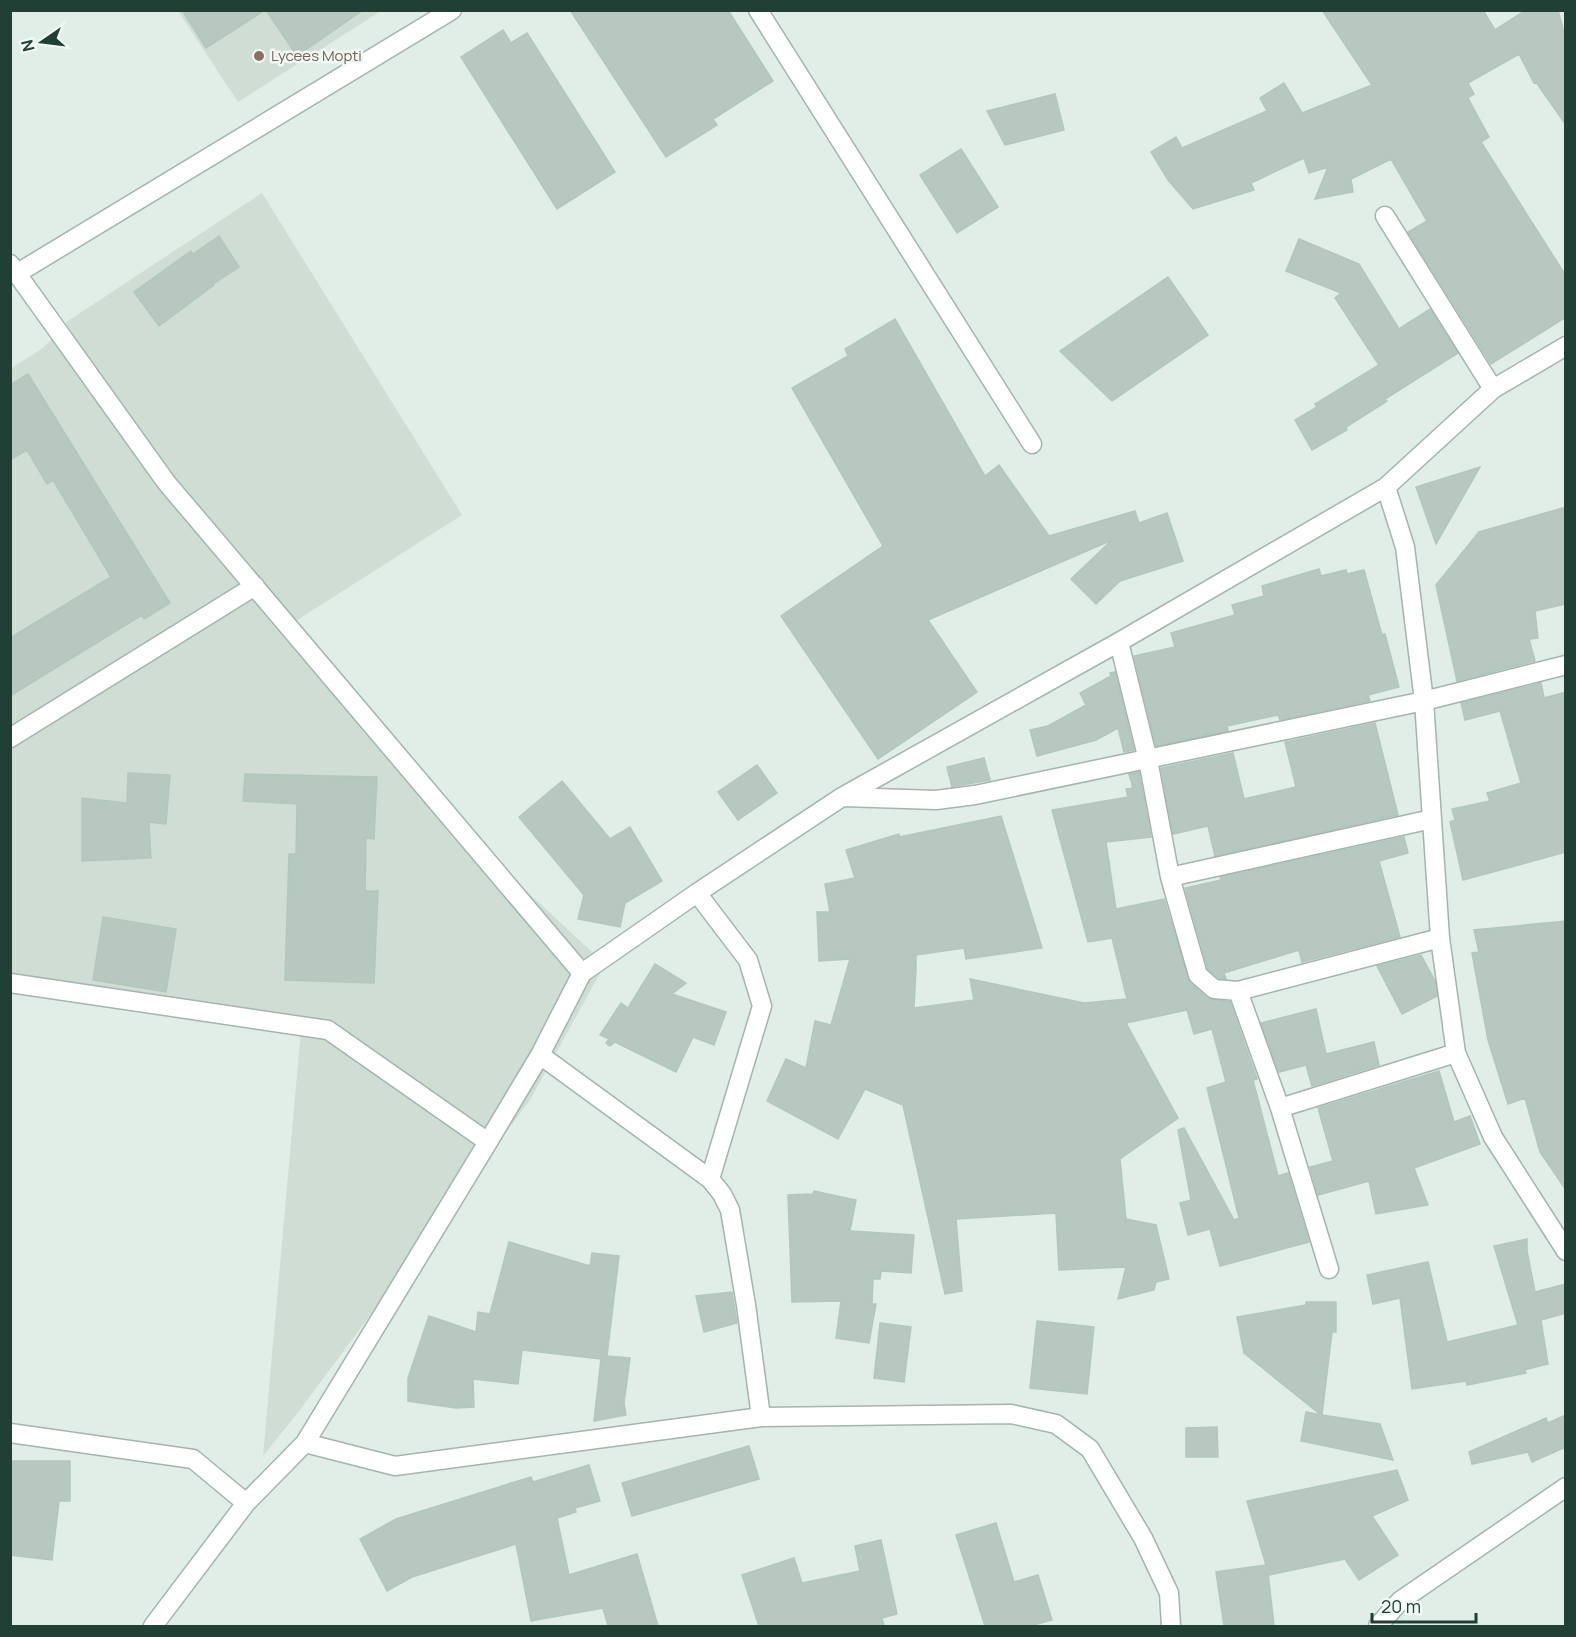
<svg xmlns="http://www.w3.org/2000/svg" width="1576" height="1637" font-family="Manrope,sans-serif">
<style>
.built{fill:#cfddd5}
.building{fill:#b6c8bf;stroke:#b3c7bd;stroke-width:1.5}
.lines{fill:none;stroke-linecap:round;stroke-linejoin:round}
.minor-casing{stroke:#a3b5ae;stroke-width:21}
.minor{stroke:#fff;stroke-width:18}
.education-dot{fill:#8d6e63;stroke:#f1f9f5;stroke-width:2}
.labels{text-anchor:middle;stroke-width:5;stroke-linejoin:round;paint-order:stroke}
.education-label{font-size:15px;fill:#785e54;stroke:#f1f9f5;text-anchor:start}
</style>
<rect width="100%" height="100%" fill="#e1ede7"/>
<path class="built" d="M 178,11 L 381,11 L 238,102 Z
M 262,193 L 462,515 L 280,631 L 427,799 L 605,964 L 530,1100 L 299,1411 L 263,1456 L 302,1019 L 11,975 L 10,369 L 43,348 L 68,321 Z"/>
<path class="building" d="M 182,10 L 265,10 L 206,48 Z
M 266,10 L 363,10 L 297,56 Z
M 570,10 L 728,10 L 773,81 L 713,119 L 717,125 L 666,157 Z
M 1322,10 L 1483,10 L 1495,30 L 1526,10 L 1558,10 L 1566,40 L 1566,125 L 1536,82 L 1534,83 L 1519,54 L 1468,83 L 1474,94 L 1468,98 L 1489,137 L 1481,142 L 1566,276 L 1566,317 L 1491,364 L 1408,232 L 1427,221 L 1391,159 L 1351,179 L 1353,192 L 1315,199 L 1328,167 L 1309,173 L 1304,158 L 1251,183 L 1254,190 L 1193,209 L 1168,180 L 1151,152 L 1176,137 L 1182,148 L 1267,111 L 1260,98 L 1284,83 L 1302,113 L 1372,85 Z
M 503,30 L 511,43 L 527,33 L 615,172 L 557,209 L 461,57 Z
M 1055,94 L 1064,130 L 1005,145 L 987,111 Z
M 961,149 L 998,207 L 957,233 L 920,175 Z
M 219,236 L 239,267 L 213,284 L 214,285 L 159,326 L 134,292 L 191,251 L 193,254 Z
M 1299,239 L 1359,264 L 1399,329 L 1430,309 L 1458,353 L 1385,399 L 1387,401 L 1346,427 L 1347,430 L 1312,450 L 1295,420 L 1317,407 L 1315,404 L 1379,365 L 1335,298 L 1341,293 L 1286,271 Z
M 1168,277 L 1208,335 L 1112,401 L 1060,351 Z
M 895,319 L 985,476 L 999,465 L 1049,536 L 1135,511 L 1139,523 L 1167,513 L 1183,561 L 1120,581 L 1096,604 L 1071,579 L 1112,540 L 928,620 L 977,692 L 878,759 L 781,616 L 883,546 L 792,388 L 848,356 L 845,349 Z
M 28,374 L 170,603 L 144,619 L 142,615 L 10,696 L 10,638 L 111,577 L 53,480 L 47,484 L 27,450 L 10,460 L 10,385 Z
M 1480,467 L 1436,544 L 1416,487 Z
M 1566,507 L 1566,604 L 1535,611 L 1538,638 L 1529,639 L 1535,661 L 1457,681 L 1436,585 L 1479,532 Z
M 1319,569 L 1321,576 L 1346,570 L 1347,574 L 1364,570 L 1382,635 L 1385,634 L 1399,687 L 1368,695 L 1370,701 L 1280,720 L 1278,715 L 1227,726 L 1228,731 L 1156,746 L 1134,656 L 1175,647 L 1171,633 L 1235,615 L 1232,605 L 1264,596 L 1262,586 Z
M 1115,672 L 1134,750 L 1124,752 L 1118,728 L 1096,740 L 1037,756 L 1030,730 L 1048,726 L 1086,705 L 1080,693 L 1111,676 L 1110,673 Z
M 1541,683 L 1544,698 L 1566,692 L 1566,852 L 1463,880 L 1450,822 L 1455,820 L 1452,809 L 1490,801 L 1487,793 L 1521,783 L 1500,711 L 1465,720 L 1461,703 Z
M 1375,723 L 1398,815 L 1215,856 L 1208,826 L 1173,834 L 1161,768 L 1233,753 L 1244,799 L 1296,787 L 1285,742 Z
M 984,758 L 990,780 L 952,787 L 947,767 Z
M 757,765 L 777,793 L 738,820 L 718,792 Z
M 1139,772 L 1151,837 L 1106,842 L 1116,909 L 1164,899 L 1190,983 L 1207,998 L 1230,1002 L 1257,1079 L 1253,1080 L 1278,1176 L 1288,1173 L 1309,1242 L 1220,1266 L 1210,1229 L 1188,1235 L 1180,1203 L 1191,1200 L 1178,1130 L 1184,1128 L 1234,1220 L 1239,1218 L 1207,1088 L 1226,1082 L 1212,1029 L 1194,1034 L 1187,1010 L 1126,1023 L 1178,1118 L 1120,1159 L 1126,1219 L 1156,1225 L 1169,1279 L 1156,1282 L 1154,1290 L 1118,1299 L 1126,1267 L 1059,1270 L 1056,1213 L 956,1219 L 962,1291 L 945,1294 L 903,1105 L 865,1089 L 838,1139 L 767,1101 L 786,1059 L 806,1068 L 815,1021 L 831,1025 L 850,959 L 819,961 L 817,912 L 830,912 L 825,884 L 855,878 L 846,850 L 899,834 L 899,837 L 1001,816 L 1042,948 L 966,959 L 964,948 L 916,955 L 916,965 L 910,966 L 916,967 L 914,1008 L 974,1000 L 970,979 L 1084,1003 L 1127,999 L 1112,938 L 1088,942 L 1052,810 L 1128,797 L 1126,789 L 1133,788 L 1129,774 Z
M 128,773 L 170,775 L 166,824 L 149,822 L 151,858 L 82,861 L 82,798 L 127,803 Z
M 245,774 L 377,777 L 374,839 L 366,838 L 365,891 L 378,891 L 374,983 L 285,980 L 289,854 L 296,854 L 297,804 L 243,801 Z
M 562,781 L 610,839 L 630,827 L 662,881 L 625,903 L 620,927 L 578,919 L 584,895 L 519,817 Z
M 1404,837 L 1408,853 L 1379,861 L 1400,937 L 1302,962 L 1299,950 L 1224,973 L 1226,979 L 1219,978 L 1208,969 L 1185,888 L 1221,880 L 1220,877 Z
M 103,917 L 176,929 L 166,992 L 93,980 Z
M 1566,921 L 1566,1190 L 1540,1152 L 1525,1098 L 1508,1104 L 1488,1040 L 1472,953 L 1479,952 L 1474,930 Z
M 1421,955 L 1435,981 L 1437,996 L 1402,1014 L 1377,966 Z
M 655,964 L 686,983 L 672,994 L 726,1012 L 714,1045 L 693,1037 L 676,1072 L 615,1042 L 610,1046 L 606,1043 L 609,1039 L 600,1035 L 621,1003 L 628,1008 Z
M 1316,1009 L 1326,1054 L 1374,1042 L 1379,1065 L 1312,1086 L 1306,1065 L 1279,1072 L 1261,1023 Z
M 1439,1071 L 1454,1122 L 1470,1116 L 1480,1144 L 1414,1168 L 1428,1205 L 1376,1214 L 1369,1181 L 1318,1195 L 1310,1167 L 1333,1161 L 1318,1108 Z
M 814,1191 L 856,1200 L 850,1231 L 914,1235 L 911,1273 L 881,1271 L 880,1279 L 873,1279 L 872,1304 L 876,1304 L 869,1343 L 836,1338 L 841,1301 L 792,1302 L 788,1195 L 813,1194 Z
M 1527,1239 L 1527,1251 L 1535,1292 L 1566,1284 L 1566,1313 L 1541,1320 L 1548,1364 L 1524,1370 L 1526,1373 L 1467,1385 L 1466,1381 L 1412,1389 L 1400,1298 L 1373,1304 L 1367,1275 L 1428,1262 L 1447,1342 L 1518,1325 L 1494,1246 Z
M 509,1242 L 590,1266 L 592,1253 L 619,1256 L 607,1356 L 630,1358 L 624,1403 L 626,1415 L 594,1421 L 601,1359 L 522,1350 L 518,1384 L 473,1379 L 474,1407 L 456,1408 L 408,1401 L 408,1378 L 429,1316 L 476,1332 L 478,1312 L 490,1314 Z
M 732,1292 L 737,1323 L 704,1332 L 696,1296 Z
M 1306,1302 L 1336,1302 L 1336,1332 L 1332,1332 L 1322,1415 L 1380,1424 L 1393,1460 L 1301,1441 L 1306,1412 L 1321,1415 L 1244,1353 L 1237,1317 L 1306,1305 Z
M 1037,1321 L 1094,1327 L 1087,1394 L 1030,1388 Z
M 880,1323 L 911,1327 L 904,1382 L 874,1378 Z
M 1566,1415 L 1566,1447 L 1532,1462 L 1528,1452 L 1472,1464 L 1469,1452 L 1546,1418 L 1548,1423 Z
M 1217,1427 L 1218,1457 L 1186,1457 L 1186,1428 Z
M 749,1446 L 759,1479 L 632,1516 L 622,1483 Z
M 10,1461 L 70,1461 L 70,1501 L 59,1501 L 52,1560 L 10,1555 Z
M 589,1465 L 600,1501 L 575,1508 L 576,1512 L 557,1518 L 569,1575 L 637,1554 L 658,1626 L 608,1626 L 603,1608 L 531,1621 L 516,1544 L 412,1577 L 387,1591 L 360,1539 L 396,1519 L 531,1477 L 533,1482 Z
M 1397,1470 L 1408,1500 L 1372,1516 L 1398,1555 L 1359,1580 L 1345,1559 L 1269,1575 L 1268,1572 L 1274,1626 L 1224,1626 L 1216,1572 L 1266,1565 L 1247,1501 Z
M 996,1523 L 1014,1582 L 1038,1575 L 1052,1620 L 1030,1626 L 985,1626 L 956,1535 Z
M 881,1540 L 897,1614 L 882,1618 L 884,1626 L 759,1626 L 742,1575 L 794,1558 L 802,1583 L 860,1571 L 855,1546 Z"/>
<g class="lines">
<g class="minor-casing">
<path id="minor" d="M 758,10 L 1032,444
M 1385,216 L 1493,389
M 10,264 L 166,482 L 582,973
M 16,274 L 452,10
M 1386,487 L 1405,547 L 1424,701 L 1440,938 L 1456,1053 L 1493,1137 L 1566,1251
M 1119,642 L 1148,760 L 1170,877 L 1198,975 L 1214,989 L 1238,991 L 1440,938
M 10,738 L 255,586
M 844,797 L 936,800 L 975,795 L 1424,701 L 1566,665
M 1170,877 L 1432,819
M 697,893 L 748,960 L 762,1006 L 710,1179
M 10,983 L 328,1030 L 488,1142
M 1238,991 L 1280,1108 L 1329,1269
M 540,1055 L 710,1179 L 722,1194 L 730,1210 L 746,1305 L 761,1417
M 1280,1108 L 1456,1053
M 10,1433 L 193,1459 L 246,1503
M 305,1443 L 395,1466 L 761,1417 L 1011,1414 L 1056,1424 L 1090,1449 L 1143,1538 L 1169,1593 L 1171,1626
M 153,1626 L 246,1503 L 305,1443 L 488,1142 L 540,1055 L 582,973 L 697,893 L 842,797 L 1119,642 L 1386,487 L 1493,389 L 1566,346
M 1378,1626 L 1400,1601 L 1566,1487"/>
</g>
<use href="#minor" class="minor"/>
</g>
<circle class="education-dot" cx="259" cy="56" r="6"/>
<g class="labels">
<g class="education-label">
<text x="271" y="61">Lycees Mopti</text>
</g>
</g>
<rect width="1576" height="1637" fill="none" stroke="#203f35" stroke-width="24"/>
<g transform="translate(42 42) rotate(256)" stroke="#f1f9f5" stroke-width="4.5" paint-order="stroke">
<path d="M0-4.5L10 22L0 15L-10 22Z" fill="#203f35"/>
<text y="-9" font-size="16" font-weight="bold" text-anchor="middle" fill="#203f35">N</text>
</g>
<path d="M1372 1613v9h104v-9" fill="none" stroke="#203f35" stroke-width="3"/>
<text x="1381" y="1613" font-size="18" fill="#203f35" stroke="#f1f9f5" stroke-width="4.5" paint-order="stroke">20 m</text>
</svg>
